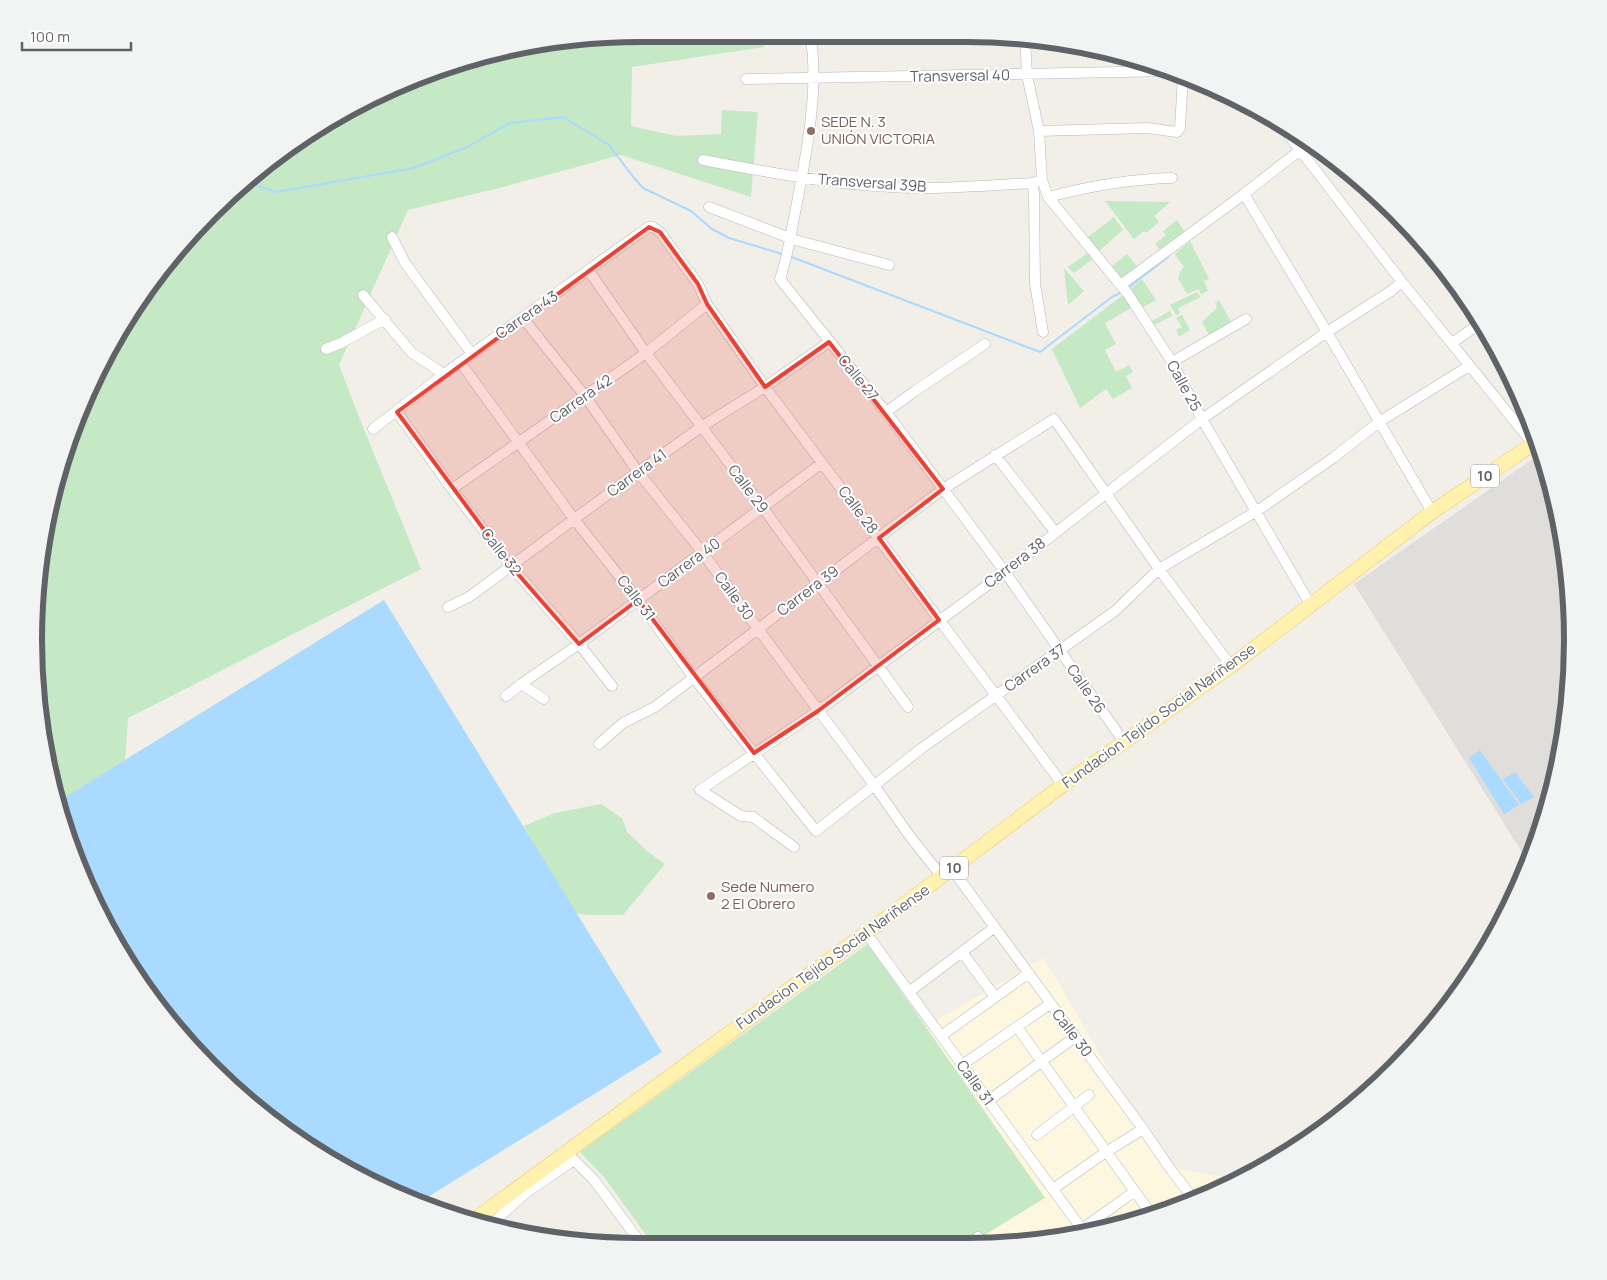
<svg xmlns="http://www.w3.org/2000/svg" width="1607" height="1280" font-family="Manrope,sans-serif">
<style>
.commercial{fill:#fef7e0}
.industrial{fill:#e0deda}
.green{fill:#c5e8c5}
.water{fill:#aadaff}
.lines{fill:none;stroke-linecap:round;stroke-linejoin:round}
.stream{stroke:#aadaff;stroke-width:2}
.minor-casing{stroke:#b5b8bc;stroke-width:11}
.major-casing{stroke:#f2c960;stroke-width:15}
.minor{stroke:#fff;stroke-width:10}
.major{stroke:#fff2af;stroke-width:14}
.marked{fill:#ea4335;fill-opacity:0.2;stroke:#ea4335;stroke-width:4;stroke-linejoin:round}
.education-dot{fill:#8d6e63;stroke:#fff;stroke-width:2}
.labels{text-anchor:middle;stroke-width:4;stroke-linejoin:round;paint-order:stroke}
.shield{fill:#fff;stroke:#8f9295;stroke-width:1}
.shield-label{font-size:14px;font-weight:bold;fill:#5f6368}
.street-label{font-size:15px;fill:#5f6368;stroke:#fff}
.education-label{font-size:15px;fill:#785e54;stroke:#fff;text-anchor:start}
.rim{fill:none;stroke:#5f6368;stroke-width:6}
</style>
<rect width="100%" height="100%" fill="#f1efe8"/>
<path class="commercial" d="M 1044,958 L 1165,1167 L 1235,1179 L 1124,1226 L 1007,1245 L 939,1245 L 841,1075 Z"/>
<path class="industrial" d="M 1543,452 L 1568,561 L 1572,680 L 1553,797 L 1528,862 L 1354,584 Z"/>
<path class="green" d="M 640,34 L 767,34 L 764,47 L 632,67 L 631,126 L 676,136 L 721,134 L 722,110 L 758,112 L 751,197 L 621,155 L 499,188 L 408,210 L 339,365 L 357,412 L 421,569 L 128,718 L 125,760 L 57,802 L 54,797 L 34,640 L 54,483 L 115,337 L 212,211 L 337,115 L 483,54 Z
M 1105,201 L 1170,202 L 1154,216 L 1159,222 L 1146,233 L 1144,231 L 1134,239 Z
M 1114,217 L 1123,230 L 1099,251 L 1088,237 Z
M 1177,220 L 1186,234 L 1161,251 L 1155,244 L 1166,235 L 1163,231 Z
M 1190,241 L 1209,279 L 1204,281 L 1208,291 L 1201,294 L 1198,289 L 1187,294 L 1178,278 L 1180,272 L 1184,267 L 1175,254 Z
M 1089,252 L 1094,258 L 1074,273 L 1068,267 Z
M 1127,254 L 1137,266 L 1121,279 L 1111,267 Z
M 1064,268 L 1084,291 L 1068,305 Z
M 1142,279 L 1156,300 L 1143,307 L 1129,290 Z
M 1197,292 L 1201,297 L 1178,308 L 1180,313 L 1176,315 L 1170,305 Z
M 1123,295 L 1131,308 L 1105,323 L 1116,344 L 1105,350 L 1116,372 L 1129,365 L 1133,372 L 1126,376 L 1132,388 L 1113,399 L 1106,389 L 1080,408 L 1052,349 Z
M 1219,300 L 1231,322 L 1209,335 L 1202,322 L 1217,308 L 1215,302 Z
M 1170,311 L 1172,316 L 1152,326 L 1150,322 Z
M 1182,315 L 1190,330 L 1179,337 L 1176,330 L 1182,327 L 1176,318 Z
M 601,804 L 622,818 L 627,832 L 648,852 L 665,864 L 623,915 L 588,915 L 569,912 L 524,826 L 555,813 Z
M 868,944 L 1045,1198 L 968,1245 L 654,1246 L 604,1177 L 580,1152 Z
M 1383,1078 L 1367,1096 L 1300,1144 L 1297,1140 Z"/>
<path class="water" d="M 72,440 L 71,453 L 54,485 L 54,483 Z
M 384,600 L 662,1052 L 418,1203 L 408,1200 L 303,1144 L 184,1040 L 115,943 L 57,802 Z
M 1480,750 L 1519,805 L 1504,814 L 1469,758 Z
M 1515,772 L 1534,797 L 1521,804 L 1503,779 Z"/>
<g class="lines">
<path class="stream" d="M 248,183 L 276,192 L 414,168 L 467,147 L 510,123 L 563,117 L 609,145 L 634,178 L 643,188 L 691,211 L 712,229 L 729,238 L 782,254
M 789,256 L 1040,352 L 1112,297 L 1122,292
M 1128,288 L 1168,257"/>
<g class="minor-casing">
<path id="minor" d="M 810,34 C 820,87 806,156 796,208 C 791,232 788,256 780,279 L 886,412 L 1005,572 L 1124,742
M 1025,39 L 1027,75 L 1039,131 L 1042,180 L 1048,197 L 1128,294 L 1172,362 L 1202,419 L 1310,604
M 746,79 L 1174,71
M 1276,119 L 1402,282 L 1533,444
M 1039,131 L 1147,128 L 1177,132 L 1180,128 L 1183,76
M 703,160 C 776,174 850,188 926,188 C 961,188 997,185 1032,183 L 1042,180
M 1032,183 L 1034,193 L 1035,284 L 1043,332
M 1244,194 L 1327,332 L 1432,512
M 1048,197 C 1090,186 1129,179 1172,178
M 709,207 L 795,240 L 889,265
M 392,237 L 405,263 L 472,354
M 589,271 L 646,353 L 763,508 L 908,707
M 1122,284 L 1244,194 L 1309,143
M 363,295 L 412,353 L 444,374
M 523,318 L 585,396 L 638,472 L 703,553 L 758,629 L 874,785 L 909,835 L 942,877
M 1452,343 L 1482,322
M 326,349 L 341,343 L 385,319
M 460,362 L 574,519 L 638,600 L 694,678 L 816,831 L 922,748 L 1115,611 L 1159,569 L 1257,511 L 1333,458 L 1379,422 L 1469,366
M 1172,362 L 1246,319
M 397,412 L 452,489 L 510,565 L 579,644 L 612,686
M 886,412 L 915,391 L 985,344
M 373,429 L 444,374 L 640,233 L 649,227 L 653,227 L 660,232 L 698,284 L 707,304 L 765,387 L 1063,785
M 995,455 L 1056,533
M 452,489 L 646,353 L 707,304
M 448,607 L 469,597 L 638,472 L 701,427 L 765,387 L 829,342
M 521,684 L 544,699
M 506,696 L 521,684 L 579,644 L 822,463
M 599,744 L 623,723 L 655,707 L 943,489 L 1054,419 L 1159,569 L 1231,666
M 794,847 L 753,817 L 741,816 L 700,790 L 818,711 L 1005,572 L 1202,419 L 1327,332 L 1391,291 L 1402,282
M 952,869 L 1143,1129 L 1169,1167 L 1192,1197
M 866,933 L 1084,1232
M 962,952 L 995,997
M 909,992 L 995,927
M 1017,1027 L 1151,1214
M 941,1036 L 1029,973
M 962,1065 L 1050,1004
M 988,1101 L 1075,1037
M 1037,1135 L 1089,1095
M 566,1152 L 594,1180 L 643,1246
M 1053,1189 L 1106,1152 L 1143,1129
M 490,1225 L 527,1192 L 574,1160
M 1075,1234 L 1135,1191
M 978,1237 L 984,1245"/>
</g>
<g class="major-casing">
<path id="major" d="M 474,1220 L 866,933 L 1063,785 L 1231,666 L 1432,512 L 1539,440"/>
</g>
<use href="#minor" class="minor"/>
<use href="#major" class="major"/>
</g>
<path class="marked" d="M 649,227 L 660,232 L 698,284 L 707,304 L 765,387 L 829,342 L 943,489 L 879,538 L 939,620 L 818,711 L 754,753 L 638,600 L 579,644 L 510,565 L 397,412 Z"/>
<g class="education-dot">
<circle cx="811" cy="131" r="5"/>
<circle cx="711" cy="896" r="5"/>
</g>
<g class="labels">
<g class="shield">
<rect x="1471" y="464.5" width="28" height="23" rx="4"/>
<rect x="940" y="856.5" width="28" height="23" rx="4"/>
</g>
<g class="shield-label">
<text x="1485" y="481">10</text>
<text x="954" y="873">10</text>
</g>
<g class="street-label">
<text transform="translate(960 76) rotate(-1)" y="5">Transversal 40</text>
<text transform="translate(872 183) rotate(4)" y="5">Transversal 39B</text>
<text transform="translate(527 315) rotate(-35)" y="5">Carrera 43</text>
<text transform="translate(858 378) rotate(51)" y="5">Calle 27</text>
<text transform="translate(1184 386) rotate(61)" y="5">Calle 25</text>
<text transform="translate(581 399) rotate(-35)" y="5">Carrera 42</text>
<text transform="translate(637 473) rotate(-36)" y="5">Carrera 41</text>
<text transform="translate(748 489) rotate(53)" y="5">Calle 29</text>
<text transform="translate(858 510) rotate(53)" y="5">Calle 28</text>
<text transform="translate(501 552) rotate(52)" y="5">Calle 32</text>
<text transform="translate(689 563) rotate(-36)" y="5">Carrera 40</text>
<text transform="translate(1015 563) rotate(-37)" y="5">Carrera 38</text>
<text transform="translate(808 591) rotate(-37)" y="5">Carrera 39</text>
<text transform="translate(734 596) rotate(54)" y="5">Calle 30</text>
<text transform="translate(636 598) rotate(53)" y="5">Calle 31</text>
<text transform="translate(1035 668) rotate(-35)" y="5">Carrera 37</text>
<text transform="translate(1086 689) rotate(55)" y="5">Calle 26</text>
<text transform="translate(1159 716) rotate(-36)" y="5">Fundacion Tejido Social Nariñense</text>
<text transform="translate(833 957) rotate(-36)" y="5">Fundacion Tejido Social Nariñense</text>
<text transform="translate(1072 1033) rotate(53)" y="5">Calle 30</text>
<text transform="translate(975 1083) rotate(54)" y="5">Calle 31</text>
</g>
<g class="education-label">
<text x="821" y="127">SEDE N. 3<tspan x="821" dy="17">UNIÓN VICTORIA</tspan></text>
<text x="721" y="892">Sede Numero<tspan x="721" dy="17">2 El Obrero</tspan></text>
</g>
</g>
<path d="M0 0H1607V1280H0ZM640 42H966A598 598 0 0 1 1564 640V640A598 598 0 0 1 966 1238H640A598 598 0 0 1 42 640V640A598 598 0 0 1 640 42Z" fill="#f2f3f3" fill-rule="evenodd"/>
<path class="rim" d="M640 42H966A598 598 0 0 1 1564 640V640A598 598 0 0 1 966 1238H640A598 598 0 0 1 42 640V640A598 598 0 0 1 640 42Z"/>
<path d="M22 42v8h109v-8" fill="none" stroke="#5f6368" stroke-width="2.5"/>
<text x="30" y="42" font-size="15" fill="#5f6368" stroke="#ffffff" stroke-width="4" paint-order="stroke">100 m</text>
</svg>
